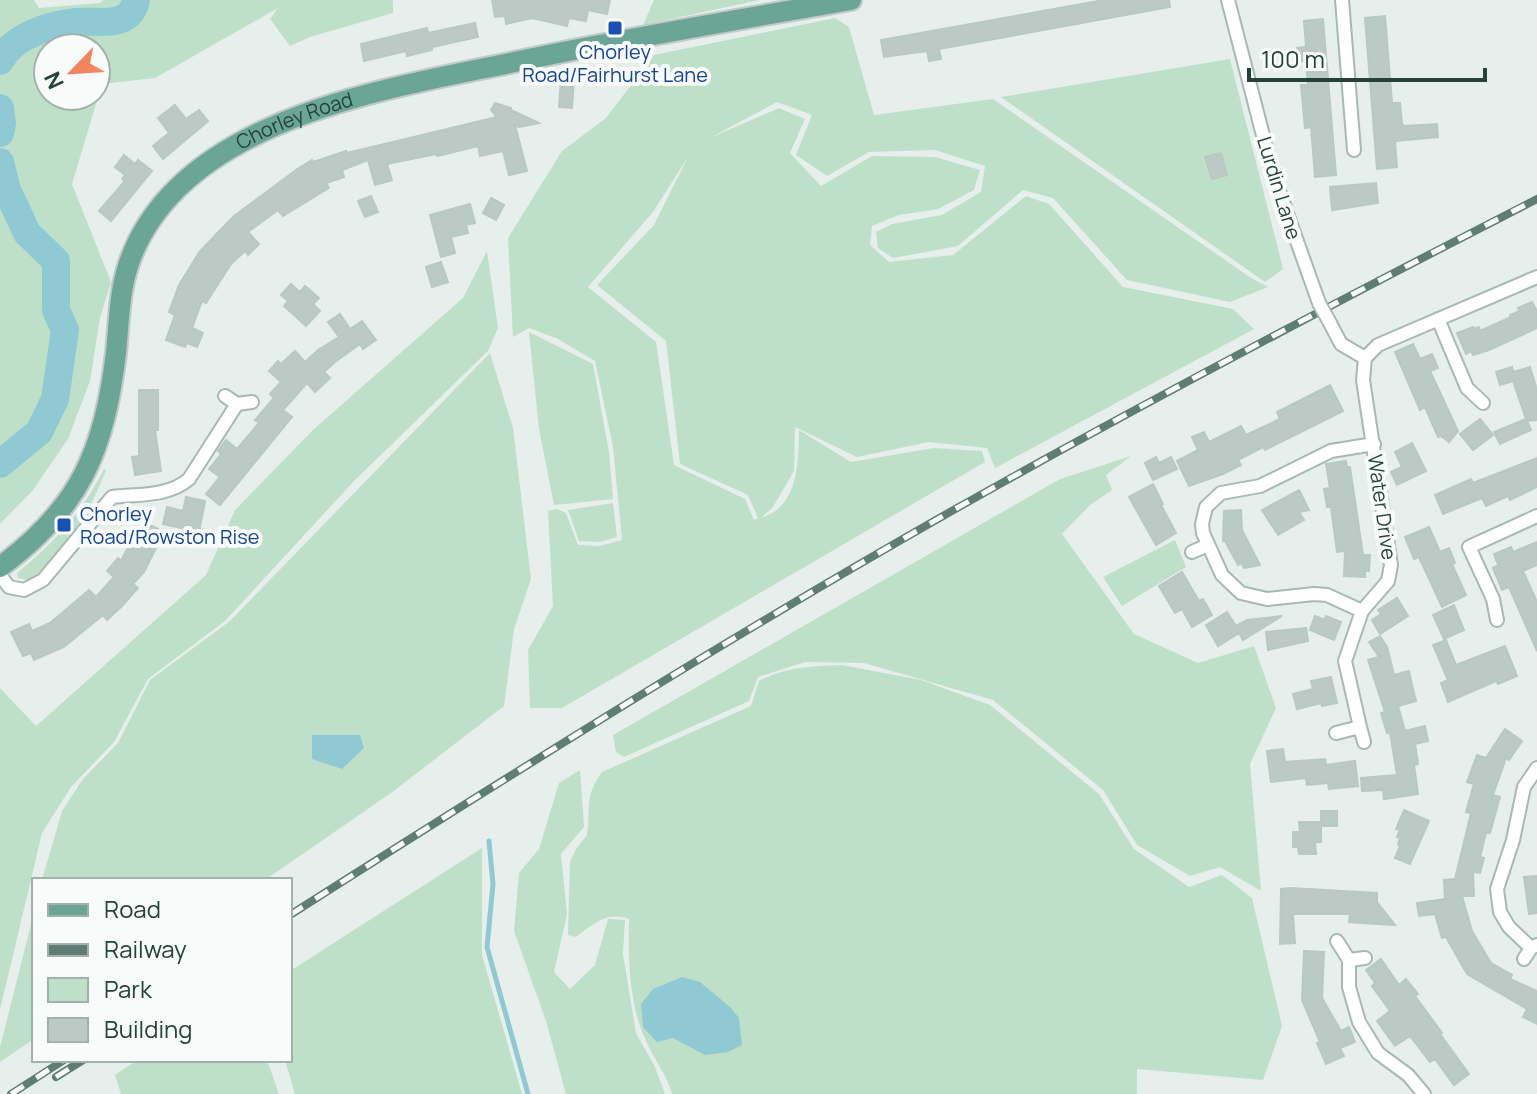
<svg xmlns="http://www.w3.org/2000/svg" width="1537" height="1094" font-family="Manrope,sans-serif">
<style>
.green{fill:#bfe0c8;fill-rule:evenodd}
.water{fill:#8ec9d4}
.lines{fill:none;stroke-linecap:round;stroke-linejoin:round}
.stream{stroke:#8ec9d4;stroke-width:5}
.river{stroke:#8ec9d4;stroke-width:28}
.building{fill:#bbcac4;stroke:#b8c9c2;stroke-width:2}
.minor-casing{stroke:#a8b8b2;stroke-width:16}
.primary-casing{stroke:#c2cac8;stroke-width:24}
.minor{stroke:#fff;stroke-width:12}
.primary{stroke:#6aa596;stroke-width:20}
.rail-casing{stroke:#5f7d75;stroke-width:8}
.rail{stroke:#f7fbf9;stroke-width:5;stroke-dasharray:15;stroke-linecap:butt}
.minor-bridge-casing{stroke:#a8b8b2;stroke-width:16;stroke-linecap:butt}
.minor-bridge{stroke:#fff;stroke-width:12}
.transit-dot{fill:#1a4fb4;stroke:#f7fbf9;stroke-width:3}
.labels{text-anchor:middle;stroke-width:8;stroke-linejoin:round;paint-order:stroke}
.transit-label{font-size:20px;fill:#164399;stroke:#f7fbf9}
.street-label{font-size:20px;fill:#24423a;stroke:#f7fbf9}
</style>
<rect width="100%" height="100%" fill="#e6efeb"/>
<path class="green" d="M 0,0 L 34,0 L 39,8 L 100,3 L 103,0 L 393,0 L 393,13 L 310,37 L 290,46 L 270,19 L 278,8 L 155,78 L 102,84 L 72,184 L 111,282 L 100,318 L 90,381 L 68,439 L 33,490 L 0,524 ZM 48,48 L 96,48 L 96,96 L 48,96 Z
M 654,0 L 760,0 L 643,25 Z
M 835,18 L 849,27 L 874,115 L 993,99 L 1251,278 L 1268,287 L 1230,302 L 1127,280 L 1053,198 L 1023,190 L 958,246 L 893,258 L 878,248 L 876,232 L 892,224 L 942,215 L 981,192 L 985,166 L 935,150 L 869,152 L 827,176 L 796,155 L 812,115 L 777,102 L 710,138 L 779,108 L 805,119 L 790,153 L 821,186 L 872,156 L 935,157 L 980,170 L 974,190 L 938,209 L 899,215 L 872,226 L 870,245 L 889,262 L 953,255 L 1026,196 L 1049,204 L 1123,287 L 1233,309 L 1254,329 L 995,468 L 987,448 L 929,442 L 857,457 L 795,427 L 794,471 L 773,507 L 761,518 C 799,506 798,463 799,430 L 851,462 L 934,448 L 982,451 L 985,462 L 562,708 L 530,708 L 528,650 L 553,606 L 548,511 L 557,509 L 566,513 L 578,545 L 600,546 L 622,540 L 613,447 L 595,361 L 556,338 L 529,328 L 513,337 L 508,238 L 562,151 L 606,118 L 654,55 ZM 688,157 L 654,225 L 597,285 L 666,341 L 680,464 L 748,495 L 758,518 L 754,520 L 745,499 L 674,465 L 656,342 L 588,287 L 653,212 Z
M 1230,59 L 1283,269 L 1265,282 L 1001,97 Z
M 487,251 L 498,328 L 488,351 L 355,480 L 225,621 L 148,679 L 114,742 L 71,787 L 42,833 L 0,1010 L 0,688 L 36,726 L 206,575 L 235,510 L 314,429 L 463,298 Z
M 529,332 L 593,364 L 609,452 L 613,499 L 554,505 L 539,429 Z
M 490,353 L 513,428 L 531,579 L 514,629 L 504,706 L 391,793 L 265,880 L 42,880 L 62,811 L 83,779 L 118,743 L 150,680 L 230,621 Z
M 1131,456 L 1106,475 L 1112,490 L 1090,505 L 1062,534 L 1134,634 L 1198,663 L 1254,646 L 1276,708 L 1250,764 L 1261,891 L 1220,867 L 1190,876 L 1137,845 L 1103,790 L 993,700 L 864,663 L 805,662 L 758,677 L 749,701 L 624,757 L 616,752 L 613,735 L 1060,479 Z
M 104,469 L 106,470 C 91,509 66,556 29,580 L 18,578 L 17,573 C 53,544 83,511 104,469 Z
M 613,503 L 617,537 L 599,542 L 579,541 L 568,510 Z
M 1175,540 L 1186,567 L 1122,606 L 1103,577 Z
M 842,665 L 921,680 L 990,705 L 1099,794 L 1134,849 L 1189,887 L 1222,875 L 1252,898 L 1282,1026 L 1263,1080 L 1137,1069 L 1137,1094 L 672,1094 C 667,1075 655,1061 647,1043 C 629,1007 628,959 629,919 C 607,911 593,924 576,937 L 568,935 L 570,862 L 576,849 L 587,835 C 591,808 584,796 602,772 L 751,706 L 759,681 C 786,667 812,666 842,665 Z
M 580,770 L 584,827 L 561,854 L 567,914 L 554,972 L 570,989 L 595,965 L 608,919 L 625,920 L 623,954 L 636,1033 L 655,1067 L 665,1094 L 566,1094 L 546,1021 L 514,931 L 519,873 L 539,849 L 559,783 Z
M 482,848 L 482,955 L 522,1094 L 295,1094 L 285,1060 L 290,1060 L 290,971 Z
M 34,913 L 34,1039 L 0,1062 L 0,1047 Z
M 137,1060 L 267,1060 L 279,1094 L 121,1094 L 115,1075 Z"/>
<path class="water" d="M 312,735 L 360,735 L 364,748 L 342,769 L 312,759 Z
M 682,977 L 700,982 L 730,1007 L 739,1018 L 742,1045 L 728,1052 L 705,1055 L 673,1038 L 657,1042 L 643,1027 L 641,1004 L 653,989 Z"/>
<g class="lines">
<path class="stream" d="M 489,841 L 493,884 L 487,947 L 528,1094"/>
<path class="river" d="M 0,61 C 13,36 49,25 77,22 C 89,21 103,23 115,21 C 127,19 134,11 136,0
M 0,108 L 2,123 L 0,133
M 0,162 L 7,190 L 27,233 L 56,261 L 56,310 L 65,330 L 55,399 L 39,432 L 0,464"/>
</g>
<path class="building" d="M 492,0 L 610,0 L 607,14 L 588,10 L 586,21 L 569,18 L 567,26 L 532,18 L 506,24 L 505,16 L 495,17 Z
M 1104,0 L 1169,0 L 1170,7 L 939,49 L 941,59 L 929,61 L 927,51 L 884,57 L 881,40 Z
M 1385,16 L 1392,103 L 1400,103 L 1402,124 L 1405,126 L 1437,124 L 1438,137 L 1395,141 L 1397,167 L 1377,169 L 1365,18 Z
M 1323,19 L 1336,175 L 1315,177 L 1311,127 L 1305,128 L 1301,85 L 1308,85 L 1306,61 L 1298,62 L 1297,48 L 1306,47 L 1304,21 Z
M 475,23 L 478,37 L 432,47 L 432,50 L 407,56 L 406,51 L 364,61 L 361,44 L 427,28 L 428,33 Z
M 561,79 L 574,80 L 572,108 L 559,107 Z
M 495,103 L 511,108 L 511,110 L 539,123 L 519,127 L 515,125 L 527,171 L 509,175 L 503,151 L 480,156 L 478,146 L 437,156 L 436,154 L 387,164 L 392,180 L 375,185 L 368,160 L 342,170 L 344,177 L 326,183 L 329,188 L 283,216 L 278,210 L 248,232 L 259,244 L 248,255 L 245,251 L 231,264 L 206,303 L 202,301 L 192,328 L 203,333 L 197,347 L 187,343 L 185,347 L 166,340 L 175,315 L 169,312 L 179,285 L 200,251 L 234,216 L 296,170 L 312,160 L 313,162 L 346,151 L 347,153 L 497,117 L 491,110 Z
M 175,105 L 186,119 L 199,110 L 208,121 L 163,159 L 153,146 L 169,133 L 158,118 Z
M 1221,153 L 1227,175 L 1212,179 L 1205,157 Z
M 124,155 L 135,164 L 138,160 L 152,171 L 111,221 L 99,211 L 125,181 L 122,179 L 125,175 L 115,167 Z
M 1376,183 L 1378,203 L 1332,210 L 1330,187 Z
M 371,196 L 378,212 L 365,217 L 358,201 Z
M 491,198 L 504,205 L 496,220 L 483,213 Z
M 470,204 L 475,223 L 466,225 L 468,233 L 451,237 L 455,253 L 441,257 L 430,215 Z
M 441,262 L 448,282 L 432,287 L 426,267 Z
M 291,284 L 300,292 L 305,286 L 319,298 L 313,304 L 320,311 L 306,326 L 284,306 L 288,301 L 281,295 Z
M 1532,302 L 1537,311 L 1537,328 L 1489,350 L 1473,355 L 1471,351 L 1466,354 L 1457,333 L 1473,327 L 1474,329 L 1479,327 L 1480,331 L 1511,317 L 1510,315 L 1520,311 L 1518,308 Z
M 340,314 L 350,329 L 362,321 L 376,340 L 363,349 L 360,344 L 335,362 L 324,372 L 330,378 L 315,392 L 307,383 L 283,410 L 292,417 L 220,505 L 206,494 L 220,477 L 209,469 L 221,454 L 218,451 L 226,440 L 237,449 L 259,423 L 255,420 L 274,398 L 270,394 L 281,382 L 269,371 L 278,361 L 281,364 L 295,351 L 305,362 L 318,350 L 339,337 L 328,322 Z
M 1413,344 L 1420,359 L 1432,354 L 1438,368 L 1430,371 L 1458,431 L 1449,442 L 1441,436 L 1438,437 L 1425,407 L 1420,410 L 1395,352 Z
M 1512,367 L 1513,372 L 1530,367 L 1537,390 L 1537,420 L 1527,421 L 1531,430 L 1500,444 L 1494,432 L 1526,419 L 1513,381 L 1500,385 L 1496,372 Z
M 1330,385 L 1343,411 L 1265,450 L 1263,447 L 1238,460 L 1241,465 L 1223,474 L 1189,486 L 1177,461 L 1198,450 L 1192,437 L 1204,432 L 1209,442 L 1241,426 L 1246,435 L 1280,419 L 1277,412 Z
M 139,390 L 158,390 L 158,430 L 155,430 L 161,471 L 135,475 L 132,457 L 139,456 Z
M 1480,419 L 1493,435 L 1473,450 L 1460,434 Z
M 1412,443 L 1426,471 L 1397,485 L 1391,472 L 1402,467 L 1395,452 Z
M 1156,457 L 1159,463 L 1171,457 L 1177,469 L 1153,480 L 1145,463 Z
M 1537,458 L 1537,487 L 1510,500 L 1508,496 L 1486,506 L 1482,498 L 1443,514 L 1435,495 L 1471,479 L 1473,483 Z
M 1346,461 L 1347,467 L 1350,467 L 1363,555 L 1370,555 L 1369,571 L 1365,571 L 1365,577 L 1344,576 L 1345,551 L 1337,552 L 1331,507 L 1327,507 L 1324,489 L 1330,488 L 1326,464 Z
M 1153,484 L 1163,504 L 1161,505 L 1176,533 L 1156,545 L 1129,497 Z
M 1299,490 L 1309,510 L 1299,512 L 1304,520 L 1278,535 L 1262,510 Z
M 186,497 L 205,501 L 199,532 L 163,524 L 167,507 L 183,511 Z
M 1241,510 L 1242,530 L 1260,565 L 1244,568 L 1242,563 L 1238,565 L 1225,541 L 1223,541 L 1224,511 Z
M 146,523 L 164,532 L 144,572 L 133,584 L 138,588 L 123,605 L 107,620 L 103,615 L 64,647 L 34,660 L 31,653 L 23,656 L 11,632 L 29,624 L 32,631 L 50,623 L 89,590 L 96,597 L 114,577 L 107,571 L 118,558 L 121,561 L 137,530 L 141,532 Z
M 1429,527 L 1440,552 L 1449,548 L 1455,563 L 1452,564 L 1466,595 L 1442,607 L 1419,557 L 1414,559 L 1405,537 Z
M 1537,542 L 1537,565 L 1523,571 L 1537,602 L 1537,651 L 1509,587 L 1502,590 L 1493,568 L 1498,565 L 1494,554 L 1511,547 L 1513,552 Z
M 1182,572 L 1199,601 L 1203,599 L 1212,615 L 1192,627 L 1182,609 L 1175,613 L 1159,586 Z
M 1397,598 L 1408,616 L 1380,634 L 1372,620 L 1381,614 L 1378,610 Z
M 1454,605 L 1464,630 L 1444,639 L 1433,615 Z
M 1227,612 L 1236,626 L 1247,620 L 1282,616 L 1243,640 L 1239,633 L 1218,646 L 1206,625 Z
M 1315,616 L 1325,620 L 1326,616 L 1341,622 L 1334,640 L 1310,630 Z
M 1306,628 L 1308,641 L 1268,650 L 1266,632 Z
M 1380,636 L 1387,647 L 1394,675 L 1409,671 L 1412,685 L 1416,701 L 1398,706 L 1405,731 L 1425,726 L 1428,741 L 1415,744 L 1418,764 L 1414,765 L 1418,794 L 1384,799 L 1383,790 L 1362,791 L 1361,778 L 1397,775 L 1390,732 L 1387,733 L 1381,713 L 1385,712 L 1368,660 L 1379,657 L 1369,642 Z
M 1446,640 L 1456,665 L 1505,646 L 1517,676 L 1498,684 L 1496,681 L 1448,702 L 1441,683 L 1448,680 L 1433,645 Z
M 1331,677 L 1337,703 L 1322,706 L 1321,703 L 1297,709 L 1293,694 L 1313,689 L 1311,681 Z
M 1505,729 L 1522,741 L 1509,760 L 1506,758 L 1493,795 L 1500,797 L 1490,833 L 1486,833 L 1480,857 L 1484,858 L 1480,873 L 1473,872 L 1474,896 L 1462,896 L 1472,931 L 1491,963 L 1512,975 L 1510,979 L 1537,991 L 1537,1024 L 1523,1017 L 1527,1009 L 1467,974 L 1446,937 L 1442,938 L 1435,914 L 1419,916 L 1417,903 L 1445,899 L 1444,880 L 1455,879 L 1471,813 L 1466,812 L 1474,784 L 1467,782 L 1477,755 L 1486,758 Z
M 1283,749 L 1285,762 L 1325,759 L 1326,765 L 1355,761 L 1358,786 L 1329,789 L 1328,783 L 1307,785 L 1306,778 L 1271,782 L 1267,751 Z
M 1404,810 L 1429,821 L 1410,864 L 1395,858 L 1400,846 L 1398,844 L 1400,838 L 1397,837 L 1400,830 L 1396,829 Z
M 1321,811 L 1337,811 L 1337,826 L 1321,826 Z
M 1299,822 L 1321,822 L 1321,842 L 1315,842 L 1316,854 L 1299,854 L 1298,847 L 1293,847 L 1293,832 L 1300,832 Z
M 1537,876 L 1537,913 L 1529,914 L 1524,877 Z
M 1290,888 L 1377,893 L 1377,902 L 1395,925 L 1349,922 L 1350,914 L 1293,914 L 1295,943 L 1280,944 L 1281,889 Z
M 1304,951 L 1324,952 L 1322,998 L 1341,1031 L 1349,1027 L 1355,1042 L 1340,1048 L 1344,1056 L 1326,1064 L 1317,1043 L 1320,1042 L 1302,1000 Z
M 1381,959 L 1399,985 L 1406,979 L 1418,994 L 1415,996 L 1442,1033 L 1440,1034 L 1469,1074 L 1454,1085 L 1435,1059 L 1430,1062 L 1410,1036 L 1395,1046 L 1377,1021 L 1390,1011 L 1372,986 L 1375,983 L 1366,970 Z"/>
<g class="lines">
<g class="minor-casing">
<path id="minor" d="M 1228,0 L 1273,174 L 1319,303
M 1342,0 L 1354,150
M 1438,319 L 1467,388 L 1483,403
M 1330,323 L 1341,344 L 1365,358
M 225,396 L 237,404 L 252,402
M 1192,552 L 1208,545
M 0,575 L 9,587 L 24,590 L 43,580 L 112,497 C 138,494 168,497 189,479 L 237,404
M 1362,611 L 1327,595 L 1314,594 L 1267,599 L 1241,593 L 1222,575 L 1203,533 L 1202,524 L 1206,507 L 1221,493 L 1260,486 L 1331,451 L 1374,444
M 1497,620 L 1493,599 L 1469,547 L 1537,516
M 1360,727 L 1345,661 L 1362,611 L 1388,581 L 1391,565 L 1363,380 L 1365,358 L 1378,345 L 1537,277
M 1336,733 L 1360,727 L 1364,742
M 1337,941 L 1349,960 L 1349,987 L 1359,1022 L 1378,1053 L 1408,1075 L 1424,1094
M 1531,948 L 1509,927 L 1500,912 L 1497,889 L 1513,840 L 1524,787 L 1537,768
M 1524,959 L 1531,948 L 1537,945
M 1349,960 L 1365,958"/>
</g>
<g class="primary-casing">
<g id="primary">
<path id="s1" d="M 0,567 C 81,507 104,451 116,353 C 119,323 119,292 129,263 C 180,116 394,88 524,60 C 633,37 742,19 851,0"/>
</g>
</g>
<use href="#minor" class="minor"/>
<use href="#primary" class="primary"/>
<g class="rail-casing">
<path id="rail" d="M 290,915 C 507,777 726,639 950,512 C 1143,403 1340,300 1537,199
M 56,1077 L 83,1060
M 11,1094 L 64,1060"/>
</g>
<use href="#rail" class="rail"/>
<g class="minor-bridge-casing">
<path id="minor-bridge" d="M 1319,303 L 1330,323"/>
</g>
<use href="#minor-bridge" class="minor-bridge"/>
</g>
<g class="transit-dot">
<rect x="607" y="20" width="16" height="16" rx="4"/>
<rect x="56" y="517" width="16" height="16" rx="4"/>
</g>
<g class="labels">
<g class="transit-label">
<text x="615" y="59">Chorley<tspan x="615" dy="23">Road/Fairhurst Lane</tspan></text>
<text x="80" y="521" text-anchor="start">Chorley<tspan x="80" dy="23">Road/Rowston Rise</tspan></text>
</g>
<g class="street-label">
<text dy="7" stroke="none"><textPath href="#s1" startOffset="570">Chorley Road</textPath></text>
<text transform="translate(1279 188) rotate(73)" y="7">Lurdin Lane</text>
<text transform="translate(1382 507) rotate(82)" y="7">Water Drive</text>
</g>
</g>
<rect x="32" y="878" width="260" height="184" fill="#f7fbf9" stroke="#a3b1ad" stroke-width="2"/>
<rect x="48" y="904" width="40" height="12" fill="#6aa596" stroke="#a3b1ad" stroke-width="2"/>
<text x="104" y="918" font-size="24" fill="#24423a">Road</text>
<rect x="48" y="944" width="40" height="12" fill="#5f7d75" stroke="#a3b1ad" stroke-width="2"/>
<text x="104" y="958" font-size="24" fill="#24423a">Railway</text>
<rect x="48" y="978" width="40" height="24" fill="#bfe0c8" stroke="#a3b1ad" stroke-width="2"/>
<text x="104" y="998" font-size="24" fill="#24423a">Park</text>
<rect x="48" y="1018" width="40" height="24" fill="#bbcac4" stroke="#a3b1ad" stroke-width="2"/>
<text x="104" y="1038" font-size="24" fill="#24423a">Building</text>
<g transform="translate(72 72) rotate(245)"><circle r="38" fill="#f7fbf9" stroke="#a3b1ad" stroke-width="2"/>
<path d="M0-6L14 30L0 20L-14 30Z" fill="#f4845f"/>
<text y="-12" font-size="22" font-weight="bold" text-anchor="middle" fill="#24423a">N</text>
</g>
<path d="M1249 68v12h236v-12" fill="none" stroke="#24423a" stroke-width="4"/>
<text x="1261" y="68" font-size="24" fill="#24423a" stroke="#f7fbf9" stroke-width="6" paint-order="stroke">100 m</text>
</svg>
